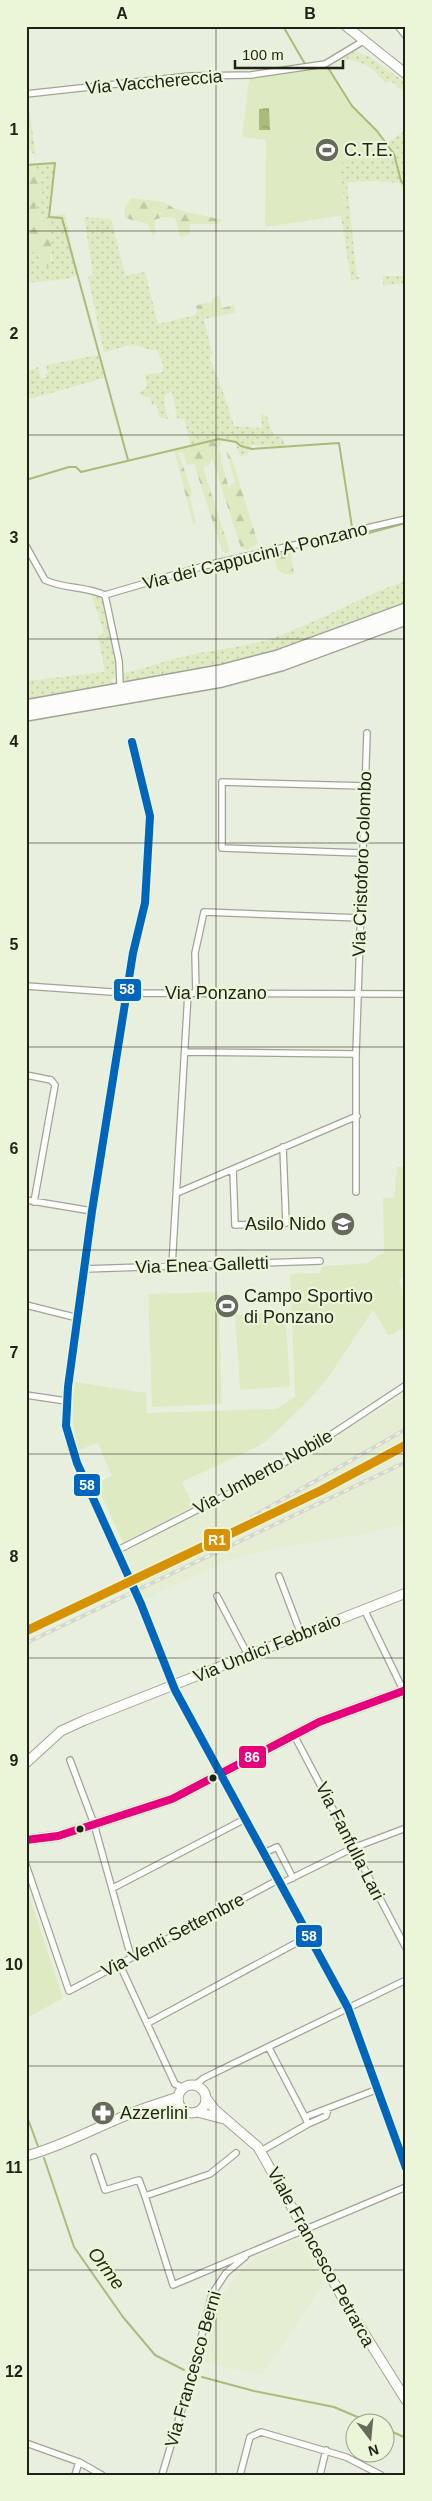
<svg xmlns="http://www.w3.org/2000/svg" width="432" height="2501" font-family="Arial,sans-serif">
<style>
.built{fill:#e5eed2}
.grass{fill:url(#grass-dots)}
.forest{fill:url(#forest-firs)}
.park{fill:#deebc2}
.water{fill:url(#water-ripples)}
.lines{fill:none;stroke-linecap:round;stroke-linejoin:round}
.stream{stroke:#a9bc7a;stroke-width:2}
.street-tunnel{stroke:#c1c6b6;stroke-width:5.5;stroke-dasharray:5.5 3;stroke-linecap:butt}
.street-casing{stroke:#9fa497;stroke-width:8}
.secondary-casing{stroke:#9fa497;stroke-width:11}
.primary-casing{stroke:#9fa497;stroke-width:11}
.highway-casing{stroke:#9fa497;stroke-width:14}
.street{stroke:#fcfdfa;stroke-width:5.5}
.secondary{stroke:#fcfdfa;stroke-width:9}
.primary{stroke:#fcfdfa;stroke-width:9}
.highway{stroke:#fcfdfa;stroke-width:11}
.rail-casing{stroke:#d5d6d1;stroke-width:4}
.rail{stroke:#ebf5d8;stroke-width:2;stroke-dasharray:5.5;stroke-linecap:butt}
.bus-1-casing{stroke:#ebf5d8;stroke-width:11}
.bus-2-casing{stroke:#ebf5d8;stroke-width:11}
.bus-1{stroke:#e5007d;stroke-width:8}
.bus-2{stroke:#0065bd;stroke-width:8}
.rail-1-casing{stroke:#ebf5d8;stroke-width:12}
.rail-1{stroke:#d79203;stroke-width:9}
.grid{fill:none;stroke:#1f2217;stroke-width:1;stroke-opacity:0.55}
.bus-dot{fill:#1f2217;stroke:#ebf5d8;stroke-width:2}
.labels{text-anchor:middle;stroke-width:4.5;stroke-linejoin:round;paint-order:stroke}
.street-label{font-size:18px;fill:#1f2217;stroke:#ebf5d8}
.poi-label{font-size:18px;fill:#1f2217;stroke:#ebf5d8;text-anchor:start}
.water-label{font-size:19px;font-style:italic;fill:#242d07;stroke:#ebf5d8}
.line-badge{stroke:#ebf5d8;stroke-width:2}
.badge-label{font-size:14px;text-anchor:middle;font-weight:bold;fill:#fff}
.neatline{fill:none;stroke:#1f2217;stroke-width:2}
.grid-label{font-size:16px;text-anchor:middle;font-weight:bold;fill:#1f2217}
</style>
<defs>
<pattern id="grass-dots" width="8" height="8" patternUnits="userSpaceOnUse" patternTransform="scale(1.25)"><rect width="8" height="8" fill="#deebc2"/><path d="M2 2h.1M6 6h.1" fill="none" stroke="#bec9a6" stroke-width="1.8" stroke-linecap="round"/></pattern>
<pattern id="forest-firs" width="22" height="20" patternUnits="userSpaceOnUse" patternTransform="scale(1.25)"><rect width="22" height="20" fill="#deebc2"/><path d="M5 1l3.5 6h-7zM16 11l3.5 6h-7z" fill="#bec9a6"/></pattern>
<pattern id="water-ripples" width="26" height="14" patternUnits="userSpaceOnUse" patternTransform="scale(1.25)"><rect width="26" height="14" fill="#a9bc7a"/><path d="M2 4q2-2 4 0t4 0M15 11q2-2 4 0t4 0" fill="none" stroke="#91a169"/></pattern>
</defs>
<rect width="100%" height="100%" fill="#e9efde"/>
<path class="built" d="M 406,1394 L 406,1524 L 364,1534 L 267,1550 L 228,1561 L 144,1599 L 121,1554 L 267,1477 Z
M 300,2238 L 324,2284 L 262,2375 L 203,2362 L 216,2304 L 239,2272 L 256,2258 Z"/>
<path class="grass" d="M 355,51 L 370,57 L 402,80 L 406,84 L 406,94 L 391,81 L 386,83 C 372,69 365,60 344,60 L 343,58 Z
M 26,94 L 27,94 L 36,157 L 26,144 Z
M 406,130 L 406,192 L 399,183 L 377,181 L 347,182 L 357,277 L 361,277 L 358,280 L 351,280 L 341,216 L 346,215 L 339,163 L 390,154 L 386,144 Z
M 55,163 L 49,216 L 65,214 L 77,275 L 67,279 L 26,283 L 26,256 L 35,251 L 40,252 L 39,258 L 53,261 L 50,246 L 51,232 L 35,206 L 31,171 L 26,171 L 26,165 Z
M 84,217 L 111,219 L 125,275 L 145,272 L 158,324 L 195,315 L 197,311 L 219,316 L 204,319 L 212,352 L 210,359 L 222,389 L 234,426 L 262,428 L 261,414 L 267,416 L 274,437 L 280,436 L 283,438 L 285,447 L 252,445 L 247,455 L 240,456 L 235,442 L 219,439 L 191,446 L 184,419 L 177,418 L 172,391 L 165,395 L 164,403 L 168,419 L 159,417 L 157,405 L 152,405 L 150,397 L 142,396 L 139,393 L 147,386 L 145,375 L 163,372 L 163,364 L 157,350 C 148,351 145,347 137,346 C 127,344 114,350 104,353 L 88,277 L 93,274 Z
M 383,276 L 406,276 L 406,283 L 383,286 Z
M 98,355 L 104,378 L 26,400 L 26,372 L 38,367 L 41,379 L 46,377 L 45,374 L 48,374 L 46,365 Z
M 406,581 L 406,604 L 266,655 L 175,673 L 147,680 L 120,684 L 119,674 C 142,670 160,662 182,657 C 213,649 245,648 276,637 C 320,621 361,596 406,581 Z
M 89,588 L 105,595 L 119,668 L 116,668 L 115,677 L 111,681 L 116,686 L 26,701 L 26,681 L 105,672 L 98,636 L 104,633 Z"/>
<path class="forest" d="M 26,171 L 38,171 L 40,174 L 43,199 L 35,206 L 44,221 L 50,227 C 51,232 52,263 50,266 L 42,266 L 39,263 L 40,252 L 35,251 L 26,256 Z
M 131,198 L 164,202 L 175,209 L 223,220 L 218,224 L 190,224 L 190,234 L 180,237 L 175,218 L 164,217 L 154,220 L 156,233 L 153,236 L 148,224 L 125,218 L 125,207 Z
M 220,296 L 222,308 L 234,305 L 235,313 L 219,316 L 197,311 L 196,306 L 207,302 L 210,304 L 214,297 Z
M 219,439 L 222,440 L 218,450 L 221,452 L 221,460 L 228,485 L 230,488 L 232,483 L 235,483 L 226,450 L 231,456 L 258,543 L 248,550 L 241,548 L 212,458 L 208,466 L 203,468 L 230,551 L 225,553 L 222,551 L 194,464 L 187,465 L 183,453 L 178,452 L 192,492 L 190,498 L 196,523 L 193,524 L 174,449 Z
M 290,547 L 294,574 L 283,574 L 277,569 L 274,551 Z"/>
<path class="park" d="M 327,66 L 352,106 L 377,131 L 390,155 L 339,163 L 346,215 L 265,227 L 266,140 L 242,137 L 249,79 L 251,75 Z
M 397,1167 L 406,1167 L 406,1274 L 399,1281 L 406,1298 L 406,1327 L 389,1336 L 373,1310 L 328,1378 L 306,1403 L 263,1444 L 182,1482 L 193,1506 L 123,1542 L 96,1484 L 112,1476 L 98,1443 L 79,1450 C 71,1427 72,1406 75,1382 L 146,1393 L 147,1413 L 276,1409 L 295,1397 L 290,1274 L 319,1273 L 323,1266 L 368,1263 L 384,1252 L 383,1198 L 394,1198 Z
M 218,1292 L 222,1404 L 152,1407 L 148,1294 Z
M 285,1312 L 290,1386 L 240,1390 L 235,1315 Z
M 26,1886 L 63,1998 L 26,2019 Z"/>
<path class="water" d="M 269,108 L 270,130 L 259,130 L 259,109 Z"/>
<g class="lines">
<path class="stream" d="M 283,26 L 305,64
M 403,26 L 406,30
M 327,66 L 352,106 L 377,131 L 394,154 L 401,181 L 406,187
M 26,165 L 55,163 L 49,217 L 62,218 L 128,460
M 26,480 L 69,467 L 76,467 L 81,472 L 219,439 L 236,442 L 241,446 L 252,449 L 339,443 L 352,527
M 354,537 L 406,523
M 26,2114 L 38,2146
M 44,2158 L 74,2247 L 123,2317 L 155,2355 L 184,2370
M 202,2377 L 254,2391 L 334,2407 L 374,2424
M 384,2428 L 406,2438"/>
<path class="street-tunnel" d="M 125,1571 L 141,1604"/>
<g class="street-casing">
<path id="street" d="M 398,26 L 406,36
M 26,94 L 190,76 L 251,75 L 325,64 L 365,40
M 26,546 L 45,580 C 64,589 84,586 105,595 L 119,661 L 120,684
M 105,595 L 204,566 L 406,519
M 362,853 L 222,848 L 222,782 L 365,786
M 26,986 L 126,993 L 406,994
M 196,993 L 195,953 L 204,912 L 361,918
M 185,1052 L 356,1054
M 26,1075 L 51,1080 L 55,1085 L 34,1202
M 233,1169 L 235,1225 L 286,1223 L 283,1147
M 356,1192 L 356,1054 L 367,733
M 177,1193 L 357,1116
M 26,1200 L 92,1211
M 172,1266 L 188,993
M 84,1269 L 320,1261
M 26,1305 L 78,1318
M 26,1395 L 66,1401
M 116,1551 L 250,1483 L 329,1436 L 406,1385
M 125,1571 L 71,1448 L 66,1426 L 66,1401 L 92,1211 L 133,953 L 145,903 L 150,816 L 132,742
M 279,1576 L 301,1634
M 217,1596 L 248,1655
M 141,1604 L 175,1690 L 348,2008 L 406,2168
M 364,1609 L 406,1696
M 294,1735 L 406,1948
M 70,1760 L 94,1824 L 131,1957
M 264,1853 L 277,1847 L 293,1878
M 26,1865 L 69,1991 L 278,1880
M 280,1884 L 353,1848 L 406,1828
M 113,1888 L 245,1819
M 119,1963 L 175,2084 L 184,2088
M 148,2023 L 309,1936
M 269,2048 L 305,2117
M 195,2085 L 204,2078 L 406,1980
M 308,2124 L 326,2116 L 328,2109
M 261,2151 L 308,2124 L 305,2117 L 378,2089
M 236,2153 L 210,2174 L 145,2196 L 173,2285 L 406,2187
M 94,2157 L 105,2190 L 139,2180 L 145,2196
M 26,2443 L 79,2462 L 102,2475
M 75,2475 L 79,2462
M 162,2475 L 192,2375 L 212,2294 L 226,2273 L 245,2257
M 240,2475 L 250,2437 L 261,2432 L 346,2457 L 381,2475
M 320,2475 L 326,2450"/>
</g>
<g class="secondary-casing">
<path id="secondary" d="M 346,26 L 406,74
M 26,1763 L 61,1731 L 85,1720 L 406,1593
M 26,1840 L 58,1836 L 172,1799 L 319,1722 L 406,1690"/>
</g>
<g class="primary-casing">
<path id="primary" d="M178 2099a14 14 0 1 1 28 0a14 14 0 1 1-28 0Z
M 178,2097 L 151,2106 L 183,2109
M 206,2098 L 215,2110 L 258,2147 L 350,2311 L 406,2400
M 197,2112 L 224,2119
M 26,2156 C 70,2144 108,2120 151,2106"/>
</g>
<g class="highway-casing">
<path id="highway" d="M 26,706 L 220,671 L 278,656 L 406,609
M 26,715 L 222,681 L 281,665 L 406,619"/>
</g>
<use href="#street" class="street"/>
<use href="#secondary" class="secondary"/>
<use href="#primary" class="primary"/>
<use href="#highway" class="highway"/>
<g class="rail-casing">
<path id="rail" d="M 252,1517 L 406,1429
M 26,1631 L 322,1490 L 406,1445
M 26,1643 L 406,1462"/>
</g>
<use href="#rail" class="rail"/>
<g class="bus-1-casing">
<path id="bus-1" d="M 26,1840 L 58,1836 L 172,1799 L 319,1722 L 406,1690"/>
</g>
<g class="bus-2-casing">
<path id="bus-2" d="M 132,742 L 150,816 L 145,903 L 133,953 L 92,1211 L 68,1387 L 66,1426 L 77,1463 L 141,1604 L 175,1690 L 348,2008 L 406,2168"/>
</g>
<use href="#bus-1" class="bus-1"/>
<use href="#bus-2" class="bus-2"/>
<g class="rail-1-casing">
<path id="rail-1" d="M 26,1631 L 322,1490 L 406,1445"/>
</g>
<use href="#rail-1" class="rail-1"/>
</g>
<path class="grid" d="M 216,26 L 216,2475M 26,231 L 406,231M 26,435 L 406,435M 26,639 L 406,639M 26,843 L 406,843M 26,1047 L 406,1047M 26,1250 L 406,1250M 26,1454 L 406,1454M 26,1658 L 406,1658M 26,1862 L 406,1862M 26,2066 L 406,2066M 26,2270 L 406,2270"/>
<defs>
<g id="stadium-disc" transform="scale(1.25)"><circle r="9.5" fill="#666a5d" stroke="#ebf5d8"/><path d="M0-5a6.5 5 0 1 0 0 10a6.5 5 0 1 0 0-10ZM-3.5-1.8h7v3.6h-7Z" fill="#fff"/></g>
<g id="school-disc" transform="scale(1.25)"><circle r="9.5" fill="#666a5d" stroke="#ebf5d8"/><path d="M0-5L7-2L0 1L-7-2ZM-4 1L0 2.5L4 1V4Q0 6-4 4Z" fill="#fff"/></g>
<g id="pharmacy-disc" transform="scale(1.25)"><circle r="9.5" fill="#666a5d" stroke="#ebf5d8"/><path d="M-2-6h4v4h4v4h-4v4h-4v-4h-4v-4h4Z" fill="#fff"/></g>
</defs>
<g fill-rule="evenodd">
<use href="#stadium-disc" x="327" y="150"/>
<use href="#school-disc" x="343" y="1224"/>
<use href="#stadium-disc" x="227" y="1306"/>
<use href="#pharmacy-disc" x="103" y="2113"/>
</g>
<g class="bus-dot">
<circle cx="213" cy="1778" r="4.5"/>
<circle cx="80" cy="1829" r="4.5"/>
</g>
<g class="labels">
<g class="street-label">
<text transform="translate(154 82) rotate(-5)" y="6">Via Vacchereccia</text>
<text transform="translate(255 556) rotate(-14)" y="6">Via dei Cappucini A Ponzano</text>
<text transform="translate(362 864) rotate(-88)" y="6">Via Cristoforo Colombo</text>
<text x="216" y="999">Via Ponzano</text>
<text transform="translate(202 1265) rotate(-2)" y="6">Via Enea Galletti</text>
<text transform="translate(263 1472) rotate(-29)" y="6">Via Umberto Nobile</text>
<text transform="translate(267 1648) rotate(-22)" y="6">Via Undici Febbraio</text>
<text transform="translate(350 1841) rotate(63)" y="6">Via Fanfulla Lari</text>
<text transform="translate(173 1935) rotate(-28)" y="6">Via Venti Settembre</text>
<text transform="translate(321 2257) rotate(61)" y="6">Viale Francesco Petrarca</text>
<text transform="translate(193 2369) rotate(-74)" y="6">Via Francesco Berni</text>
</g>
<g class="poi-label">
<text x="344" y="156">C.T.E.</text>
<text x="326" y="1230" text-anchor="end">Asilo Nido</text>
<text x="244" y="1302">Campo Sportivo<tspan x="244" dy="21">di Ponzano</tspan></text>
<text x="120" y="2119">Azzerlini</text>
</g>
<g class="water-label">
<text transform="translate(107 2268) rotate(53)" y="7">Orme</text>
</g>
</g>
<g class="line-badge">
<rect x="113" y="978" width="29" height="24" rx="5" fill="#0065bd"/>
<rect x="73" y="1473" width="28" height="24" rx="5" fill="#0065bd"/>
<rect x="203" y="1528" width="28" height="24" rx="5" fill="#d79203"/>
<rect x="238" y="1745" width="29" height="24" rx="5" fill="#e5007d"/>
<rect x="295" y="1924" width="28" height="24" rx="5" fill="#0065bd"/>
</g>
<g class="badge-label">
<text x="127" y="994">58</text>
<text x="87" y="1490">58</text>
<text x="217" y="1545">R1</text>
<text x="252" y="1762">86</text>
<text x="309" y="1941">58</text>
</g>
<rect width="432" height="2501" fill="none" stroke="#ebf5d8" stroke-width="55"/>
<g transform="translate(370 2438) rotate(164)"><circle r="24" fill="#ebf5d8" stroke="#99a18b"/>
<path d="M0-4L9 19L0 12L-9 19Z" fill="#666a5d"/>
<text y="-8" font-size="14" font-weight="bold" text-anchor="middle" fill="#1f2217">N</text>
</g>
<path d="M235 60v8h108v-8" fill="none" stroke="#1f2217" stroke-width="2.5"/>
<text x="242" y="60" font-size="15" fill="#1f2217" stroke="#ebf5d8" stroke-width="4" paint-order="stroke">100 m</text>
<rect x="28" y="28" width="376" height="2446" class="neatline"/>
<g class="grid-label">
<text x="122" y="19">A</text>
<text x="310" y="19">B</text>
<text x="14" y="135">1</text>
<text x="14" y="339">2</text>
<text x="14" y="543">3</text>
<text x="14" y="747">4</text>
<text x="14" y="950">5</text>
<text x="14" y="1154">6</text>
<text x="14" y="1358">7</text>
<text x="14" y="1562">8</text>
<text x="14" y="1766">9</text>
<text x="14" y="1970">10</text>
<text x="14" y="2173">11</text>
<text x="14" y="2377">12</text>
</g>
</svg>
